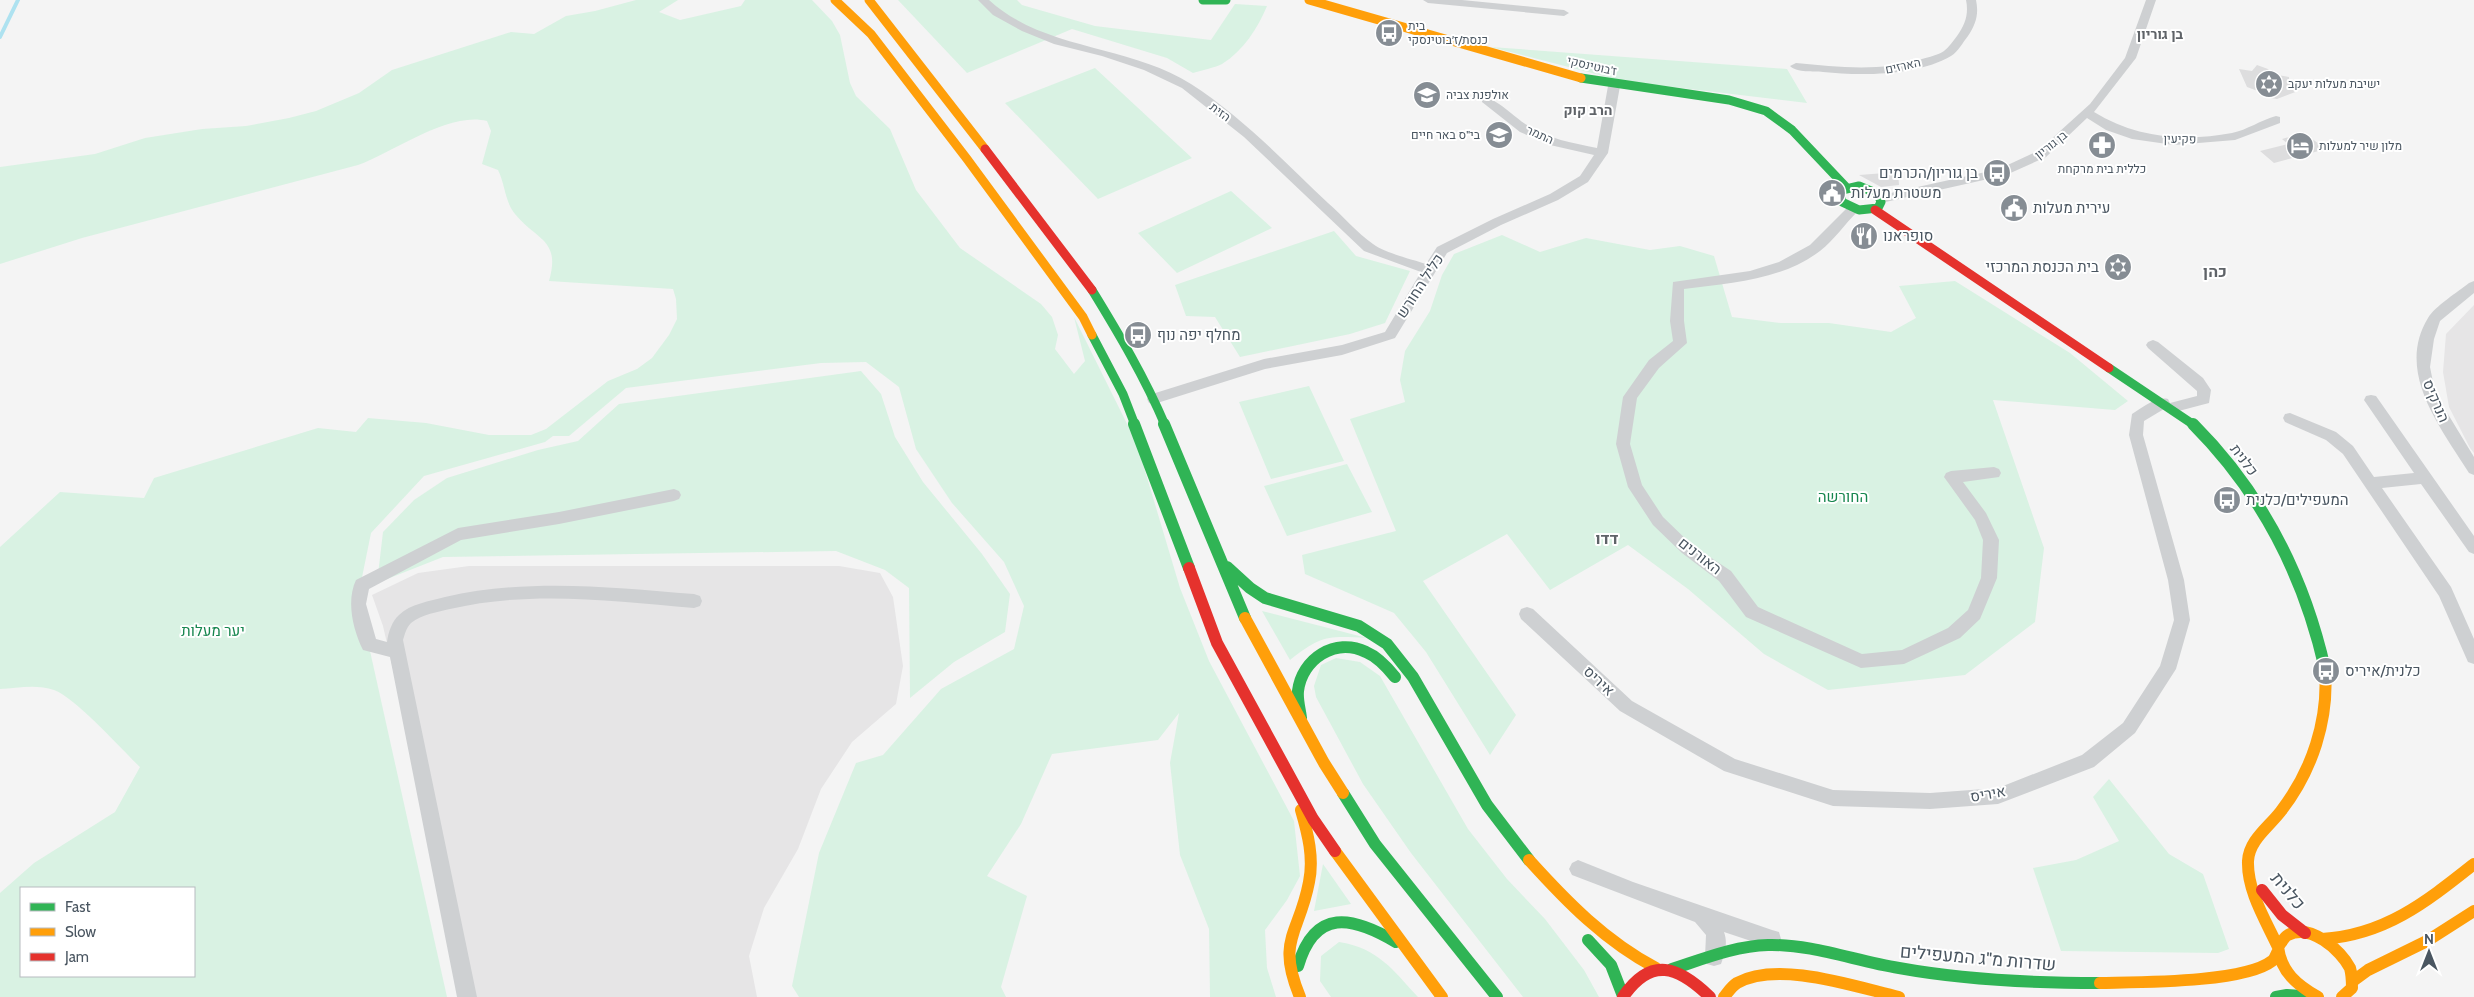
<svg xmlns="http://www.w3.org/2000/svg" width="2474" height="997" font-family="Cabin,Heebo,sans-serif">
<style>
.education{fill:#e6e5e6}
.green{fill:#d9f2e3;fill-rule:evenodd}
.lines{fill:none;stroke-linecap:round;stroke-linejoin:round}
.stream{stroke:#aee2f0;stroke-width:4}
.building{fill:#ddddde}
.street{fill:#ced0d2;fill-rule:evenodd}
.fast-far1{stroke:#30b455;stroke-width:9}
.fast{stroke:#30b455;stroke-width:12}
.slow-far1{stroke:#ff9f0a;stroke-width:9}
.slow{stroke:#ff9f0a;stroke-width:12}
.jam-far1{stroke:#e5322d;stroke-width:9}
.jam{stroke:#e5322d;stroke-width:12}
.labels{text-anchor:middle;stroke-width:4;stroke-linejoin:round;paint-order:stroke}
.far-poi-label{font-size:12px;fill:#4a5661;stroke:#fff;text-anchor:start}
.far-street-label{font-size:12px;fill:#4a5661;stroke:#fff}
.far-neighbourhood-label{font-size:14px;font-weight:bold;fill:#5f6368;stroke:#fff}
.poi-label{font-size:15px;fill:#4a5661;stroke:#fff;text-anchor:start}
.street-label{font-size:15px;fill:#4a5661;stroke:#fff}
.park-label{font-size:15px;fill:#17864f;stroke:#fff}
.neighbourhood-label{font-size:16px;font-weight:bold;fill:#5f6368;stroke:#fff}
.near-street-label{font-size:18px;fill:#4a5661;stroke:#fff}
</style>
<rect width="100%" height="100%" fill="#f4f4f4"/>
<path class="education" d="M 2474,305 L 2474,453 L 2470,448 L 2449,407 L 2443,372 L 2446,334 Z
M 469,566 L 839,566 L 880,573 L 893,597 L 903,666 L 896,704 L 852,742 L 821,789 L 798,849 L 764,908 L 749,956 L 757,997 L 468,997 L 383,626 L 372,595 L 418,573 Z"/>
<path class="green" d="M 636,0 L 678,0 L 659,12 L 680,20 L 741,6 L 745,0 L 812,0 L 832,21 L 840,35 L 850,83 L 856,96 L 890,129 L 916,190 L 960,248 L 1041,304 L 1052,317 L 1058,335 L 1055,349 L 1074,374 L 1085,361 L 1074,317 L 1137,444 L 1180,588 L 1209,661 L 1294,821 L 1300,876 L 1287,900 L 1265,930 L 1267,968 L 1276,997 L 1210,997 L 1209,929 L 1180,855 L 1170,763 L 1179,713 L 1158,740 L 1052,754 L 1021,824 L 987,876 L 1027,896 L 1001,987 L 1006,997 L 799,997 L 792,986 L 819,853 L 856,763 L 883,755 L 941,689 L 1014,649 L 1024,606 L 1004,562 L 952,503 L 916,449 L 899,387 L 866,362 L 821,363 L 626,388 L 569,436 L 553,436 L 545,442 L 424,476 L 371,533 L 358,597 L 447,997 L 0,997 L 0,893 L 34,863 L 115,812 L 140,767 C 121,749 76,698 54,690 C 37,684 17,688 0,689 L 0,547 L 60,492 L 144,498 L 154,478 L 318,428 L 356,432 L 368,418 L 426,423 L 489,435 L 531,435 L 546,429 L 608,381 L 637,369 L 652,358 L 669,335 L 677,319 L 676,299 L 673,289 L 549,281 C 561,239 537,241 515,214 C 505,202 505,184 498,170 L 482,164 L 491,131 L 487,121 C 449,111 394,152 358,165 L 82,238 L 0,264 L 0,167 L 95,154 L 145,138 L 202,129 L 246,126 L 289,118 L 316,111 L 359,93 L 392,70 L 511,32 L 534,34 L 566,16 L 595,11 ZM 21,888 L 194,888 L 194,976 L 21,976 Z
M 898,0 L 1017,0 L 1022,5 L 1095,26 L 1211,40 L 1235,4 L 1267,6 C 1258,28 1243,51 1222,64 C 1214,68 1202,70 1193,73 L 1167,58 L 1072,29 L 967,73 Z
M 1491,47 L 1787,69 L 1807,103 L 1623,81 Z
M 1095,68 L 1192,158 L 1098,199 L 1005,103 Z
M 1231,191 L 1272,228 L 1177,273 L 1138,233 Z
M 1334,231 L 1356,256 L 1410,271 L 1385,323 L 1350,334 L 1240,357 L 1215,317 L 1186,316 L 1175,285 Z
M 1502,235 L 1540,252 L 1586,238 L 1650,250 L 1680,246 L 1714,256 L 1732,317 L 1781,323 L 1829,323 L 1891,332 L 1916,318 L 1899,286 L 1955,281 L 2070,353 L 2128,401 L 2115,410 L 1993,400 L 2044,548 L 2035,622 L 1965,675 L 1828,690 L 1764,654 L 1688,589 L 1628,545 L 1550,590 L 1507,534 L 1423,581 L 1516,715 L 1490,755 L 1426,652 L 1394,613 L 1305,574 L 1302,555 L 1396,531 L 1350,419 L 1405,402 L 1400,380 L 1405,351 L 1430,311 L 1442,275 L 1454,254 Z
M 861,371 L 881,394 L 895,437 L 923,482 L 982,554 L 1010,594 L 1005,632 L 954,662 L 910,698 L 909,588 L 885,570 L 836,551 L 443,557 L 377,583 L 383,532 L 414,500 L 447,478 L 538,450 L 578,441 L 619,404 Z
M 1309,386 L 1344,461 L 1271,479 L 1239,402 Z
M 1347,464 L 1372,512 L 1287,536 L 1264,486 Z
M 1262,611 L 1367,638 C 1327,636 1322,635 1290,660 Z
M 1336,658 L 1360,662 L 1380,676 L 1468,829 L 1507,879 L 1545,919 L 1584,970 L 1599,997 L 1523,997 L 1411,853 L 1363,784 L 1316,697 L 1314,686 L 1321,665 Z
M 2109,779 L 2169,854 L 2203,874 L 2229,949 L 2218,953 L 2061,951 L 2033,868 L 2076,860 L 2119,841 L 2093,797 Z
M 1323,864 L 1351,904 L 1314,911 Z
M 1339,942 C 1378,948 1393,970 1418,997 L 1331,997 L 1320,981 L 1321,956 Z"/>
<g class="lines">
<path class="stream" d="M 0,37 L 18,0"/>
</g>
<path class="building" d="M 2257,65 L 2268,69 L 2272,74 L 2289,77 L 2289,82 L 2298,91 L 2277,99 L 2271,98 L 2266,94 L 2247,87 L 2239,69 L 2252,71 Z
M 2304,133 L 2326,149 L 2274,163 L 2260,151 L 2288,144 L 2282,139 Z
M 1898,172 L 1899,185 L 1881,187 L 1859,175 Z"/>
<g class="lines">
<path class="street" d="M 978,0 L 989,0 C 1045,51 1128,44 1191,84 C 1241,116 1285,162 1328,203 C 1343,216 1357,233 1373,244 C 1385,253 1411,259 1426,264 L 1437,247 L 1493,219 L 1550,194 L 1580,176 L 1594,155 L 1550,145 L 1520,132 L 1482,102 L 1482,98 C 1494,95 1516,119 1527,125 C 1547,139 1574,143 1597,148 L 1608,86 L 1614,83 L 1618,84 L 1620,86 L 1608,153 L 1588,182 L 1558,200 L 1501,225 L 1447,253 L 1395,338 L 1342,355 L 1265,369 L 1154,404 L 1149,403 L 1147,399 L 1149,395 L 1264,359 L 1342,345 L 1385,332 L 1421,272 L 1364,251 L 1244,137 L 1182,88 L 1144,70 L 1102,56 L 1054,44 L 1022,31 L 993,15 Z
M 1423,0 L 1462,0 L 1564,10 L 1569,13 L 1564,16 L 1428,3 Z
M 1966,0 L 1976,0 C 1979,14 1976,24 1968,36 C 1963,42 1958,52 1951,56 C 1917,76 1861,76 1823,72 C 1814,71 1797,73 1790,66 L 1796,63 C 1838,67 1881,72 1922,59 C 1929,57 1938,55 1944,51 C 1949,47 1953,41 1957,36 C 1965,25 1969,14 1966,0 Z
M 2146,0 L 2156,0 L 2136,58 L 2094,112 C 2136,138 2185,142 2232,133 C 2247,130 2261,120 2276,116 L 2280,117 L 2280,123 L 2235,140 L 2174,145 L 2132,139 L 2106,130 L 2087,118 L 2046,157 L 2006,175 L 1881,203 L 1877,202 L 1875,199 L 1877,196 L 1999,169 L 2038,151 L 2090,104 L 2125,58 Z
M 1853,205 L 1859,209 L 1857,212 C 1845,224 1834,240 1820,251 C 1782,280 1731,283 1684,289 L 1684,321 L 1687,343 L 1659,368 L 1637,398 L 1630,444 L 1642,485 L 1663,517 L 1692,545 L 1731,571 L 1758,607 L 1862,654 L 1902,650 L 1948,628 L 1968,610 L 1981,578 L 1983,540 L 1975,520 L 1944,477 L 1946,473 L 1951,471 L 1994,467 L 1999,469 L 2001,473 L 1999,477 L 1963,482 L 1986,513 L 1999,540 L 1997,578 L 1980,619 L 1960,638 L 1904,664 L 1861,668 L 1746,617 L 1719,581 L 1682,553 L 1653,525 L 1628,487 L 1616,444 L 1623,397 L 1649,360 L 1673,341 L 1670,321 L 1673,282 L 1750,271 L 1779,262 L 1810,245 L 1849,206 Z
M 2474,281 L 2474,293 L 2440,321 L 2434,339 L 2430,367 L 2433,382 L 2443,406 L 2474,457 L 2474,475 L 2469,473 C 2441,428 2395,372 2428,318 C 2435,306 2458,292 2469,283 Z
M 2153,340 L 2158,342 L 2203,378 L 2211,390 L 2209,403 L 2171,413 L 2164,409 L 2144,421 L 2143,435 L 2184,580 L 2190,620 L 2176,669 L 2135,733 L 2094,767 L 1998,804 L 1930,809 L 1833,806 L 1724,771 L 1620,711 L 1521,619 L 1519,614 L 1521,609 L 1527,607 L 1533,609 L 1632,701 L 1735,759 L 1833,790 L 1930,793 L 1998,788 L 2082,755 L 2123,723 L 2160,666 L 2174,620 L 2168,580 L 2129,435 L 2132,414 C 2142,408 2156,396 2168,399 L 2170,403 L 2197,396 L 2197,391 L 2148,348 L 2146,345 L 2148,342 Z
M 2371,395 L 2376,396 L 2474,536 L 2474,554 L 2469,552 L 2421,484 L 2382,488 L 2451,587 L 2474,639 L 2474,664 L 2468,662 L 2439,596 L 2343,454 L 2326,440 L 2285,422 L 2283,418 L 2285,414 L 2290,413 L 2336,432 L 2353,446 L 2374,477 L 2414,473 L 2364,400 L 2366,396 Z
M 674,489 L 679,491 L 681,495 L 679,499 L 674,501 L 559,524 L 461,540 L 369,589 L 366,604 L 376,639 L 387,642 C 388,633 392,621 399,615 C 410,604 430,601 445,597 C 527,578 611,587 694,594 L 700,596 L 702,601 L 700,606 L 694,608 C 613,601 530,590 450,609 C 438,612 422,614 411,623 C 406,628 405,634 403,640 L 477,997 L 457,997 L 390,657 L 363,650 C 353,630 346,601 356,580 L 458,528 L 559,512 Z
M 1578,860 L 1633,882 L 1772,930 L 1779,932 L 1781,939 L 1779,946 L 1772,948 L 1724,932 C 1728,943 1725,953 1721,964 L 1714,966 L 1707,964 L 1705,957 L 1706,935 L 1695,922 L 1572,875 L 1569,869 L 1572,863 Z"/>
<path class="fast-far1" d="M 1203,0 L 1226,0
M 1581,78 L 1729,100 L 1766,111 L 1792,130 L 1846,187
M 1859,186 L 1878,194 L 1881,202 L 1878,208 L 1859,210 L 1842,202 L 1840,193 L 1842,190 Z
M 1092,290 C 1119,334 1145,378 1165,425
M 1092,335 L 1123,394 L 1135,425
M 2109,368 L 2194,425"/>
<path class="fast" d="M 1134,424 L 1189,568
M 1164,424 L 1245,618
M 2193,424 C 2261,492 2304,576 2325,669
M 1227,567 L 1250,588 L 1265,598 L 1359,626 L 1387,644 L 1413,677 L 1487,805 L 1529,860
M 1301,718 C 1300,709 1297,700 1298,691 C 1302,659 1335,637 1366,652 C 1378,657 1387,667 1395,677
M 1343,793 L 1375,844 L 1497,997
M 1588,940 L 1611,965 L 1623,996
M 1298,966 C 1315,908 1352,916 1396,942
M 1672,969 C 1703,959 1735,946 1768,945 C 1813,944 1855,961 1899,968 C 1965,980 2032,983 2100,983
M 2276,997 L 2287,995 L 2315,997"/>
<path class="slow-far1" d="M 835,0 L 871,34 L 967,159 L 1083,317 L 1092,335
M 869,0 L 985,149
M 1309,0 L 1581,78"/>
<path class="slow" d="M 1245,618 L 1324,763 L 1343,793
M 1335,851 L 1442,997
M 1529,860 C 1567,902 1605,941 1656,968
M 2322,939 C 2385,935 2426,902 2474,864
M 2278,947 C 2266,921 2247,891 2248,861 C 2249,840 2269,827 2281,811 C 2312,771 2329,720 2325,669
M 2353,981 L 2368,970 L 2427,941 L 2474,911
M 2100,983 C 2137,982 2244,983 2272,961 C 2275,959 2276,954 2278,951
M 1300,997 C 1276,939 1299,935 1309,882 C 1314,858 1308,834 1301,810
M 1724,997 C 1728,992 1732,986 1737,983 C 1778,960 1856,987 1899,997
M 2318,997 C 2297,985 2281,972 2278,947 C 2281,943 2284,937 2288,935 C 2310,923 2341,950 2350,968 C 2352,975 2352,981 2352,988 L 2342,997"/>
<path class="jam-far1" d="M 985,149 L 1092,290
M 1875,210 L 2109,368"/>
<path class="jam" d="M 1189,568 L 1217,643 L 1313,819 L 1335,851
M 2262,890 L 2282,915 L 2305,933
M 1623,997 C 1651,956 1678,966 1710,997"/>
</g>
<defs>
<g id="bus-disc" transform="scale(1.4375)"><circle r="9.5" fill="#868d94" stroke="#fff"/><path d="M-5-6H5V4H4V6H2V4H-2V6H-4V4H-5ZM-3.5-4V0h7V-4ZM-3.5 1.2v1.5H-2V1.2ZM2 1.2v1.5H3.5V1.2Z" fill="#fff"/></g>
<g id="synagogue-disc" transform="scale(1.4375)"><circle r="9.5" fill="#868d94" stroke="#fff"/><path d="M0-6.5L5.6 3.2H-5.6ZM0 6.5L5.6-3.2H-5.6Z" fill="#fff"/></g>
<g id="school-disc" transform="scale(1.4375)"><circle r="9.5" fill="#868d94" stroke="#fff"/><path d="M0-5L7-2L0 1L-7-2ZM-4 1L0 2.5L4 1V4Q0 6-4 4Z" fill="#fff"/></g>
<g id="pharmacy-disc" transform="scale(1.4375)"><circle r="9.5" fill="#868d94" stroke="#fff"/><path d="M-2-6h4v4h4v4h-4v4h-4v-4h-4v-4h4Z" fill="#fff"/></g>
<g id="hotel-disc" transform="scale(1.4375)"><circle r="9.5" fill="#868d94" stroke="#fff"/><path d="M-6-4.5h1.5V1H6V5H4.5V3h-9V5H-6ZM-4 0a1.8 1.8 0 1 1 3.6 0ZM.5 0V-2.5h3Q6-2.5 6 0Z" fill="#fff"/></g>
<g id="civic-disc" transform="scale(1.4375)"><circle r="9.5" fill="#868d94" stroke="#fff"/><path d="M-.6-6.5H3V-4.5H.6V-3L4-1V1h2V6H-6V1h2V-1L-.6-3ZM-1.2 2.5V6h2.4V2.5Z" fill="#fff"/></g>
<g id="restaurant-disc" transform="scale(1.4375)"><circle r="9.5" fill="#868d94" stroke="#fff"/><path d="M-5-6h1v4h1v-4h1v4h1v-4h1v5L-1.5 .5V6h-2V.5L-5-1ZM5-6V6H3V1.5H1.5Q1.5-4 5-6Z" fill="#fff"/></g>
</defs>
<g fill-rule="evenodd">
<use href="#bus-disc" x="1389" y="33"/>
<use href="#synagogue-disc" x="2269" y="84"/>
<use href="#school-disc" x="1427" y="95"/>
<use href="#school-disc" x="1499" y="135"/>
<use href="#pharmacy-disc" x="2102" y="145"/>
<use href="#hotel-disc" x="2300" y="146"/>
<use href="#bus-disc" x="1997" y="173"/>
<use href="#civic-disc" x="1832" y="193"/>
<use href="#civic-disc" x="2014" y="208"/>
<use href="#restaurant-disc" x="1864" y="236"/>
<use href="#synagogue-disc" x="2118" y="267"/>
<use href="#bus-disc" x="1138" y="335"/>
<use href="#bus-disc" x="2227" y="500"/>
<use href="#bus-disc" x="2326" y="671"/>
</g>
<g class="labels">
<g class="far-poi-label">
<text x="1408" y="30">בית<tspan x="1408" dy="14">כנסת/ז׳בוטינסקי</tspan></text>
<text x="2288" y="88">ישיבת מעלות יעקב</text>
<text x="1446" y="99">אולפנת צביה</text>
<text x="1480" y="139" text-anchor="end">בי"ס באר חיים</text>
<text x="2319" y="150">מלון שיר למעלות</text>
<text x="2102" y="173" text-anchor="middle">כללית בית מרקחת</text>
</g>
<g class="far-street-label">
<text transform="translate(1592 66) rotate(13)" y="4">ז'בוטינסקי</text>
<text transform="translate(1903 66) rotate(-12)" y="4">הארזים</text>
<text transform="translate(1220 112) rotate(37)" y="4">הזית</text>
<text transform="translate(1540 135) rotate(24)" y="4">התמר</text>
<text transform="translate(2180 139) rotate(1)" y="4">פקיעין</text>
<text transform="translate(2051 145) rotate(-38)" y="4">בן גוריון</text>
</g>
<g class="far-neighbourhood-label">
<text x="2160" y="39">בן גוריון</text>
<text x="1588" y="115">הרב קוק</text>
</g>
<g class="poi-label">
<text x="1978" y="178" text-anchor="end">בן גוריון/הכרמים</text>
<text x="1851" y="198">משטרת מעלות</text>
<text x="2033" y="213">עירית מעלות</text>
<text x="1883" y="241">סופראנו</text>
<text x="2099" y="272" text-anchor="end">בית הכנסת המרכזי</text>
<text x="1157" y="340">מחלף יפה נוף</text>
<text x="2246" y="505">המעפילים/כלנית</text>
<text x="2345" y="676">כלנית/איריס</text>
</g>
<g class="street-label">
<text transform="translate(1420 286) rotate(-57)" y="5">כליל החורש</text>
<text transform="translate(2436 401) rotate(67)" y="5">הנרקיס</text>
<text transform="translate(2244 460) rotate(53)" y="5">כלנית</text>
<text transform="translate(1700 556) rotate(38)" y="5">האורנים</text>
<text transform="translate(1599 681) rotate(43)" y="5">איריס</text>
<text transform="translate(1988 794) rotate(-10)" y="5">איריס</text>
</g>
<g class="park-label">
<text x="1843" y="502">החורשה</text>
<text x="213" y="636">יער מעלות</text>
</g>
<g class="neighbourhood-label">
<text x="2215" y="277">כהן</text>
<text x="1607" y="544">דדו</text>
</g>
<g class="near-street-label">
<text transform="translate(2288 891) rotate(50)" y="6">כלנית</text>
<text transform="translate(1978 958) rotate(5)" y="6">שדרות מ"ג המעפילים</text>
</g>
</g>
<rect x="20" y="887" width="175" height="90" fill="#ffffff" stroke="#b7bbc0"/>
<rect x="30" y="903" width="25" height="8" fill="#30b455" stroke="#b7bbc0"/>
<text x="65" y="912" font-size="15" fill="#4a5661">Fast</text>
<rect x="30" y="928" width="25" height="8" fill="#ff9f0a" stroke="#b7bbc0"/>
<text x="65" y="937" font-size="15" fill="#4a5661">Slow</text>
<rect x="30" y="953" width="25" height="8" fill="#e5322d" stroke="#b7bbc0"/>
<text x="65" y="962" font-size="15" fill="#4a5661">Jam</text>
<g transform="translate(2429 952)" stroke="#ffffff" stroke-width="4" paint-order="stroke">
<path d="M0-4L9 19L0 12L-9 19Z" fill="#4a5661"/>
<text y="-8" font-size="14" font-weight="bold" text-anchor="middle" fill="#4a5661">N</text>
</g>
</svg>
